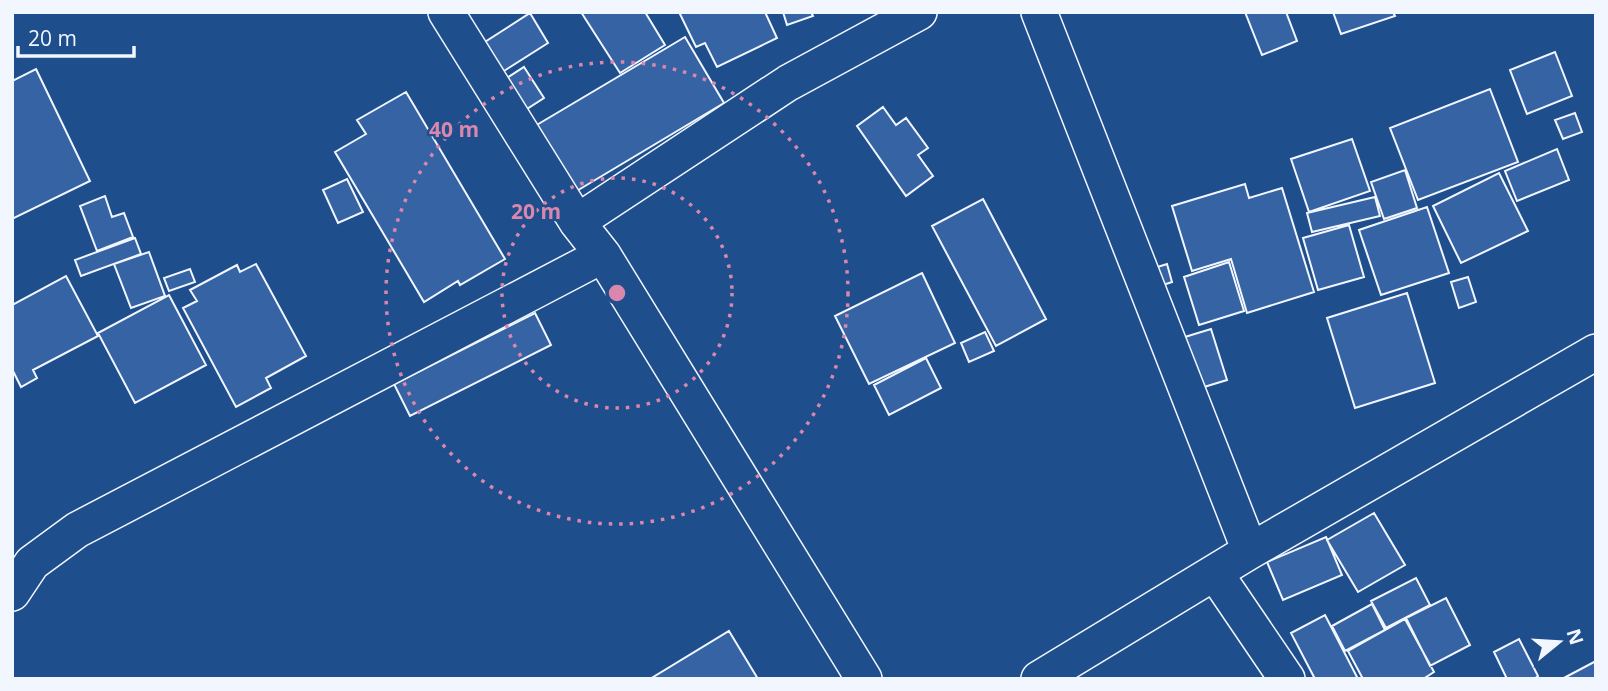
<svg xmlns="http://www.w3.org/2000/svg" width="1608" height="691" font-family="'Open Sans',sans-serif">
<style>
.building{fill:#3563a3;stroke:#f2f6ff;stroke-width:2}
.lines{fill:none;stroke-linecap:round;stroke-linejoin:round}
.minor-casing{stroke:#f2f6ff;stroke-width:38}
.minor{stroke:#1f4e8c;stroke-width:35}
.ring{fill:none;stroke:#da87ad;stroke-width:3.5;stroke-dasharray:3.5 7}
.centre{fill:#da87ad;stroke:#1f4e8c;stroke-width:3.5}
.ring-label{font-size:21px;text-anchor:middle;font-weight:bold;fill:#da87ad;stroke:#1f4e8c;stroke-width:5;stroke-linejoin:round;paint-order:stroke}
</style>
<rect width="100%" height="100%" fill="#1f4e8c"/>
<path class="building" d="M 581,12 L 645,12 L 665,45 L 620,73 Z
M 679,12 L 765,12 L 777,38 L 717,67 L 705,43 L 696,47 Z
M 783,12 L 811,12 L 813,16 L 787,25 Z
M 1245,12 L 1286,12 L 1297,41 L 1262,55 Z
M 1333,12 L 1393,12 L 1395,16 L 1341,34 Z
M 530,13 L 548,43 L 496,76 L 477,47 Z
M 685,37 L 724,103 L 575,192 L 535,126 Z
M 1555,52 L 1572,96 L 1527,114 L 1510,70 Z
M 524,67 L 544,98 L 519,114 L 499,83 Z
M 36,69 L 90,181 L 12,219 L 12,81 Z
M 1490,89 L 1518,162 L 1418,200 L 1390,128 Z
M 406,92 L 505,259 L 460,285 L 458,281 L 424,302 L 335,152 L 366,134 L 357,120 Z
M 883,107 L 896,125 L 906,118 L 928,148 L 918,155 L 933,176 L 906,196 L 857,126 Z
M 1575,113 L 1582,132 L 1563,139 L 1555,120 Z
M 1352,139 L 1370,191 L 1309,212 L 1291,159 Z
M 1557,149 L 1569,180 L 1517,201 L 1505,171 Z
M 1405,170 L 1417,208 L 1384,219 L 1371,182 Z
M 1499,173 L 1528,231 L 1461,263 L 1433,206 Z
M 347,179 L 363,212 L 338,223 L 323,190 Z
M 1245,184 L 1249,198 L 1282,188 L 1314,292 L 1247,313 L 1231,259 L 1192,271 L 1172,206 Z
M 105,196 L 112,217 L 124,213 L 133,237 L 97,251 L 80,206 Z
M 1375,197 L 1380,216 L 1312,232 L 1307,213 Z
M 983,199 L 1046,319 L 996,346 L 932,226 Z
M 1427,207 L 1449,273 L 1381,295 L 1359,230 Z
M 1349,225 L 1364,277 L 1318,290 L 1303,238 Z
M 135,238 L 141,254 L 81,276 L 75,260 Z
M 149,252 L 165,296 L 131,308 L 114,264 Z
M 1229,262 L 1244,311 L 1199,325 L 1184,277 Z
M 256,264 L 306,356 L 266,378 L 271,388 L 236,407 L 183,308 L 197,301 L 190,290 L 237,265 L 240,272 Z
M 1167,264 L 1172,282 L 1154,288 L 1148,270 Z
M 190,269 L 195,282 L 169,291 L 164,278 Z
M 922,273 L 955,343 L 869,384 L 835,316 Z
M 66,276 L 98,336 L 33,370 L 37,378 L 21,387 L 12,369 L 12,305 Z
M 1468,277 L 1476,302 L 1459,308 L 1451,282 Z
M 1407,293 L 1435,383 L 1355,408 L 1327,318 Z
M 169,295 L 206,365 L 135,403 L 98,333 Z
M 535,313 L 551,345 L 410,416 L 394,384 Z
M 1211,329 L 1227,380 L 1191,391 L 1175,340 Z
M 985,332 L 994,351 L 969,362 L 961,343 Z
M 926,358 L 941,388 L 889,415 L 874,385 Z
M 1374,513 L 1405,565 L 1358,592 L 1327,540 Z
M 1326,537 L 1342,575 L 1283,600 L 1267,562 Z
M 1416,578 L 1430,605 L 1386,628 L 1371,601 Z
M 1446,598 L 1470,645 L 1430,666 L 1406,618 Z
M 1372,604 L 1385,630 L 1345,651 L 1332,626 Z
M 1325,615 L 1358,679 L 1315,679 L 1291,633 Z
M 1405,619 L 1434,672 L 1423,679 L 1363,679 L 1348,651 Z
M 729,631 L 758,679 L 650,679 Z
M 1519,639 L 1538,676 L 1534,679 L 1507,679 L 1494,652 Z
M 1596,661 L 1596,679 L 1562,679 Z"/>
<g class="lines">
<g class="minor-casing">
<path id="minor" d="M 446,12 L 577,222 L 603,255 L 864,679
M 1039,12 L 1250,551
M 577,222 L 788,83 L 919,12
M 1215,573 L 1287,679
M 12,593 L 32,563 L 77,530 L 603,255
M 1039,679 L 1250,551 L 1596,352"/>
</g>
<use href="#minor" class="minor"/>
</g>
<g class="ring">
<circle cx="617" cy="293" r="115"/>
<circle cx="617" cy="293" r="231"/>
</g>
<circle cx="617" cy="293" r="10" class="centre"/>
<g class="ring-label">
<text x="454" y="137">40 m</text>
<text x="536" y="219">20 m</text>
</g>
<rect width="1608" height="691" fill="none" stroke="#f2f6ff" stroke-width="28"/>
<g transform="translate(1559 642) rotate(72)" stroke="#1f4e8c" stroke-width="5" paint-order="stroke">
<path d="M0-5L12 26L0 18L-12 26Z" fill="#f2f6ff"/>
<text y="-10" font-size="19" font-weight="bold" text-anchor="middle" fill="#f2f6ff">N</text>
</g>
<path d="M18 46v10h116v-10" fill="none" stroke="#f2f6ff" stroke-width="3.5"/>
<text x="28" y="46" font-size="21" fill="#f2f6ff" stroke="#1f4e8c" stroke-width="5" paint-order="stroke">20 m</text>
</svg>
